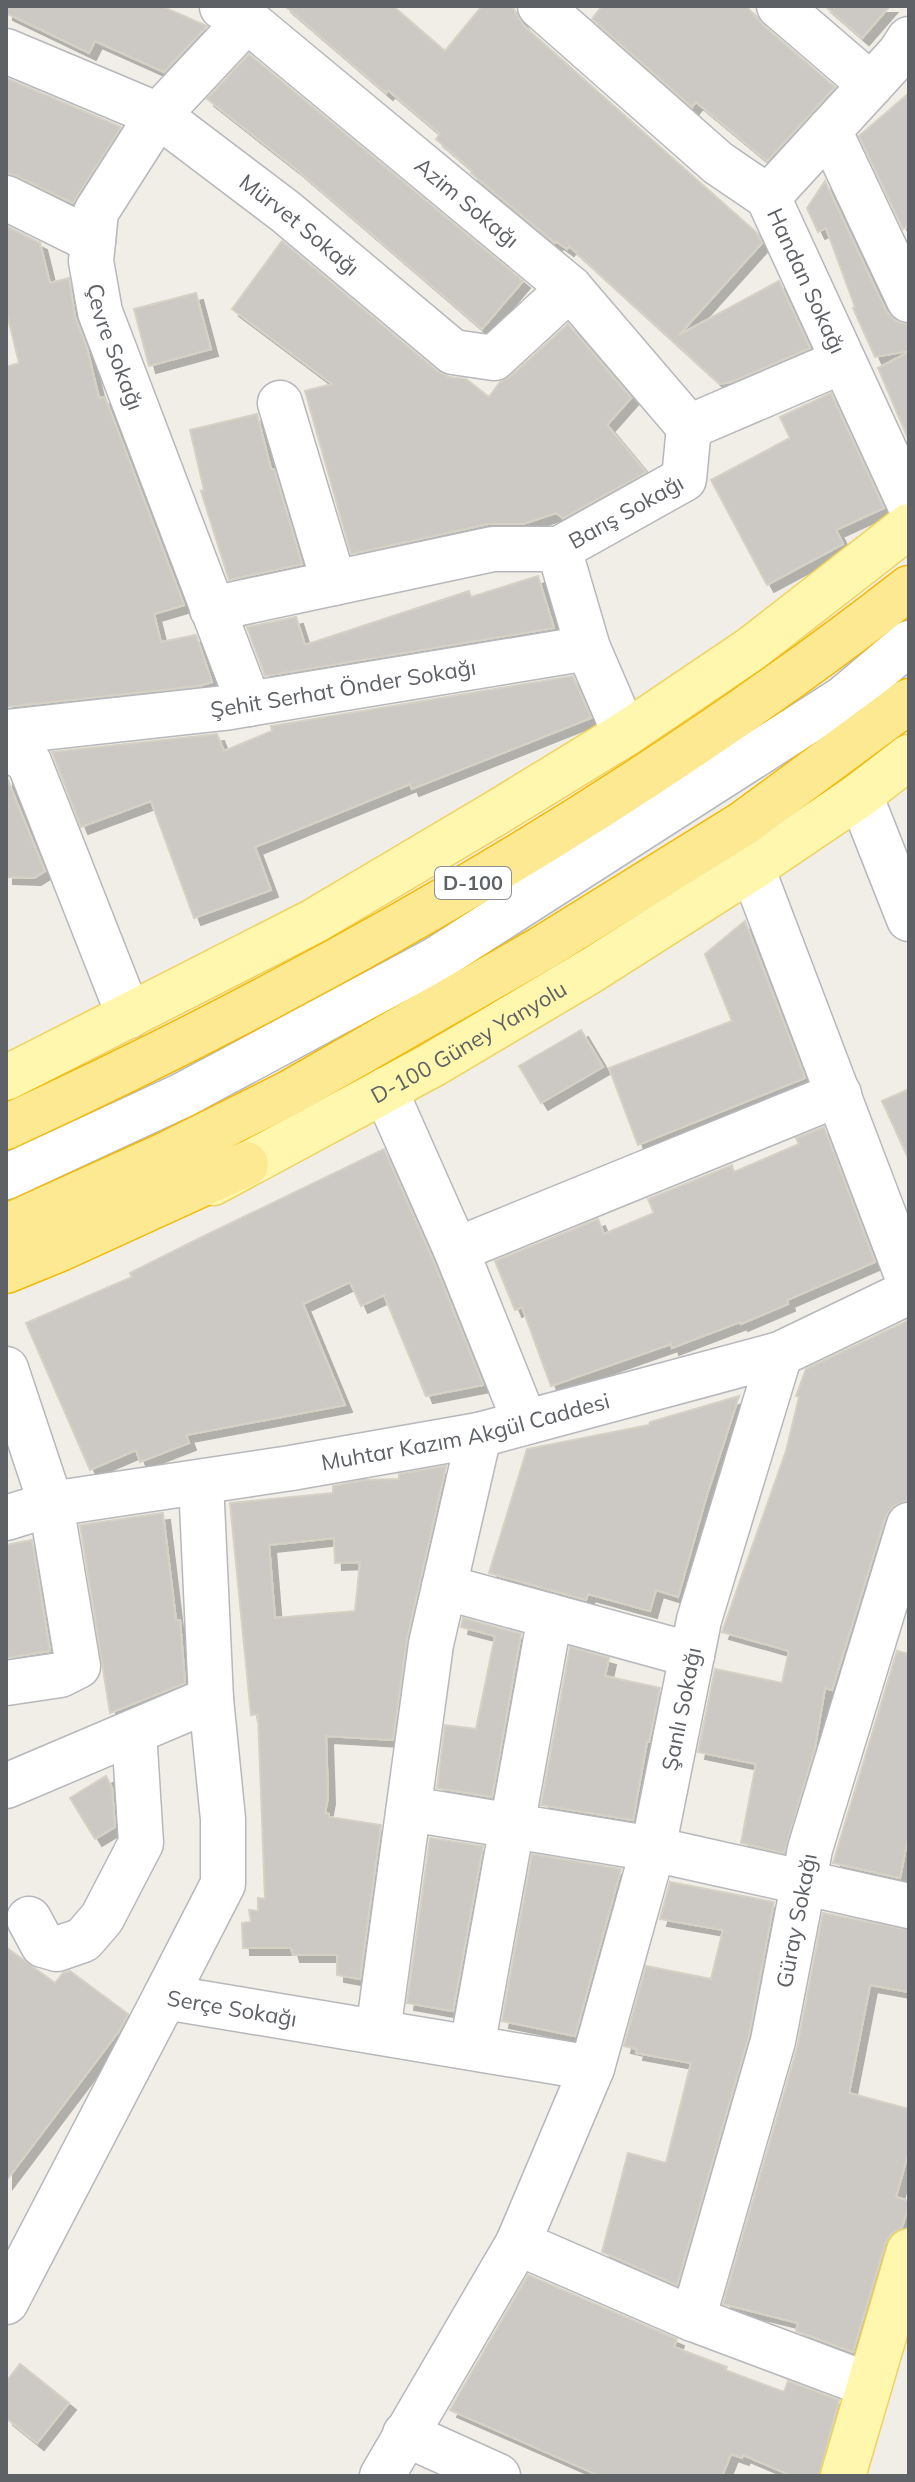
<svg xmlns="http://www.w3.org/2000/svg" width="915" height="2482" font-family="Mulish,sans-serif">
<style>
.building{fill:#ccc8c3;stroke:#d5d1c4;stroke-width:2;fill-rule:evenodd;filter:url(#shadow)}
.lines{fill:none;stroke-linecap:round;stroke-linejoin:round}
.minor-casing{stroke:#b6b8bd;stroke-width:47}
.major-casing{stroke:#f0d25e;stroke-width:47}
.highway-casing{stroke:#f4ba02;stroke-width:47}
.minor{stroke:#fff;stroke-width:44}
.major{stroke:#fef7ad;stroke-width:44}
.highway{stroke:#fce991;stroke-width:44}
.labels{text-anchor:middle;stroke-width:6;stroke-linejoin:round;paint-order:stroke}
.shield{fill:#fff;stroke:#8e9094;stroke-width:2}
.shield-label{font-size:20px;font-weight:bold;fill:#5e6166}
.street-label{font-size:22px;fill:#5e6166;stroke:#fff}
</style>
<defs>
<filter id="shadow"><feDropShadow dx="7" dy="7" stdDeviation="0" flood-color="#0004"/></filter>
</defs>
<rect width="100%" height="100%" fill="#f0eee6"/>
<path class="building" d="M 6,6 L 161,6 L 207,26 L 164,72 L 95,41 L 89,53 L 6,13 Z
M 285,6 L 393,6 L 445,51 L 482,6 L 512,6 L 523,25 L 757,233 L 762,243 L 679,335 L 779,281 L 810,348 L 731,382 L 720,384 L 569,246 L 567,249 L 557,242 L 555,243 L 471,173 L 473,171 L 436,139 L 440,134 L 388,90 L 386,93 Z
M 602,6 L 746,6 L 763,25 L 835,87 L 767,161 L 696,102 L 692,107 L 592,19 Z
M 825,6 L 890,6 L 862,38 Z
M 249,54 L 523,281 L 482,329 L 296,169 L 207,99 Z
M 6,78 L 121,127 L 73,203 L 17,176 L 6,173 Z
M 909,93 L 909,226 L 903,229 L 859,136 Z
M 825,181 L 886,311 L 895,321 L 909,325 L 909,351 L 875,357 L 853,308 L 855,307 L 826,228 L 818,232 L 807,208 Z
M 6,226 L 40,243 L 50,283 L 69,278 L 75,317 L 87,348 L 99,398 L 105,397 L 184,605 L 154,614 L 161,642 L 196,635 L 212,682 L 199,686 L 6,707 L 6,367 L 19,363 L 6,310 Z
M 282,241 L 437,371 L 449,377 L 466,379 L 489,397 L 500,382 L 511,376 L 568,324 L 631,398 L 607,425 L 646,472 L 563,518 L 556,513 L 523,524 L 488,524 L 351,554 L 305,391 L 332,384 L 232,309 Z
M 196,293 L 211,349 L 149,366 L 134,309 Z
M 909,352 L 909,441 L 878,368 Z
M 831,393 L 884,508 L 836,530 L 843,544 L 767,585 L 711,480 L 790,438 L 780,417 Z
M 257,414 L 271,469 L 274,469 L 302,564 L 229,580 L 201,491 L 204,490 L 190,430 Z
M 538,576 L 554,628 L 265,676 L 247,627 L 296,617 L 305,645 L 469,591 L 471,597 Z
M 573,676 L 591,718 L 412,789 L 410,784 L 255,847 L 271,890 L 194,918 L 151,801 L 81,827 L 52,752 L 217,734 L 224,751 L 272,731 L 271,726 Z
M 6,776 L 45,871 L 34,878 L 6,877 Z
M 745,921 L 805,1078 L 638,1145 L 609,1068 L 732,1021 L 705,954 Z
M 581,1030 L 603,1067 L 541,1103 L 519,1066 Z
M 909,1089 L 909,1160 L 882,1101 Z
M 824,1127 L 875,1262 L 787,1300 L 788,1304 L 741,1324 L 740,1322 L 672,1348 L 671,1344 L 551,1386 L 522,1307 L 515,1310 L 495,1261 L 598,1219 L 604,1234 L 654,1213 L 648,1199 L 732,1165 L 734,1172 L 799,1144 L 796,1138 Z
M 384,1149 L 433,1260 L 483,1385 L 426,1396 L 384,1295 L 361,1306 L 350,1282 L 303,1304 L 345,1405 L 186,1435 L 189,1443 L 140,1462 L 136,1450 L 90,1470 L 26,1323 L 132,1277 L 130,1273 L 200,1238 Z
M 909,1320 L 909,1491 L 906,1501 L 893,1506 L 885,1518 L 832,1690 L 825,1688 L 815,1748 L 784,1853 L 741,1843 L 756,1764 L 698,1752 L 715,1669 L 782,1683 L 789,1651 L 722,1632 L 786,1451 L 799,1397 L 796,1396 L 806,1369 Z
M 739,1396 L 706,1498 L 678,1597 L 656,1590 L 650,1611 L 588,1594 L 586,1600 L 489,1573 L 527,1449 L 649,1425 L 650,1422 Z
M 446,1466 L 407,1639 L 393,1740 L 326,1736 L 328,1797 L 325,1813 L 329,1814 L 329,1817 L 381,1825 L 360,1979 L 337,1975 L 337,1955 L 293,1955 L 291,1948 L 243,1948 L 242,1923 L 251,1922 L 249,1910 L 258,1911 L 258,1898 L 265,1899 L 258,1714 L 251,1715 L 230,1503 L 333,1493 L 333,1486 L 364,1480 L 399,1479 L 399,1474 ZM 334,1538 L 335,1563 L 360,1562 L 355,1611 L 275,1618 L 269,1545 Z
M 163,1513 L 176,1620 L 180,1620 L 185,1683 L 110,1713 L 80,1525 Z
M 32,1540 L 50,1651 L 6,1658 L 6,1545 Z
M 463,1618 L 521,1634 L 492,1797 L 437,1788 L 445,1725 L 476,1729 L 495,1636 L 461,1627 Z
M 570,1647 L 609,1658 L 605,1676 L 660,1688 L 649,1742 L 647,1742 L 633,1820 L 541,1805 Z
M 897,1651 L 909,1654 L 909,1832 L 900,1878 L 833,1863 Z
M 106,1776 L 112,1788 L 115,1827 L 95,1839 L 70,1798 Z
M 430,1838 L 483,1846 L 453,2011 L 407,2003 Z
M 532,1854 L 621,1869 L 575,2036 L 502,2021 Z
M 670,1882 L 774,1902 L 749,2035 L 677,2285 L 602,2252 L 628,2153 L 666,2163 L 691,2063 L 636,2053 L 637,2049 L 624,2046 L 646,1966 L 711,1979 L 723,1930 L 660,1919 Z
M 823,1913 L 909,1930 L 909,1992 L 870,1985 L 849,2093 L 909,2109 L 909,2150 L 896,2197 L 909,2201 L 909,2205 L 902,2227 L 891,2234 L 885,2244 L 853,2352 L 796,2331 L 798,2323 L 723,2304 L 797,2048 Z
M 6,1947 L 55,1983 L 63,1973 L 70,1971 L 128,2014 L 119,2031 L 6,2181 Z
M 528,2275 L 677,2339 L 674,2347 L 727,2367 L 725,2370 L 784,2392 L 788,2381 L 839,2400 L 819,2476 L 792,2476 L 743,2455 L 742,2458 L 731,2454 L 722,2476 L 600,2476 L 450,2410 Z
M 20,2364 L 69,2403 L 37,2443 L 6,2418 L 6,2382 Z"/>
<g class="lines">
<g class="minor-casing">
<g id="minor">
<path id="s1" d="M 540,6 L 718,163 L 768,197 L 909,503"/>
<path d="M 779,6 L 871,85"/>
<path id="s2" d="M 222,7 L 247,20 L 570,288 L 689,427"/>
<path id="s3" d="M 247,20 L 158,115 L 96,212 L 91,261 L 100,312 L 249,704"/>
<path id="s4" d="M 6,51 L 158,115 L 286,212 L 453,352 L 494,358 L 570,288"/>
<path d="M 829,130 L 909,300"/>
<path d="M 768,197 L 900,53 L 909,39"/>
<path d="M 6,198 L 93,241"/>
<path d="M 280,403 L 334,583"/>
<path d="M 559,549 L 588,648 L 625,734"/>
<path id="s5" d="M 212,609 L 493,549 L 559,549 L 684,479 L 689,427 L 843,361"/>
<path id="s6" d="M 6,732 L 224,708 L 588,648"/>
<path d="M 6,746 L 29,762 L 129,1016"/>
<path d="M 860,795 L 909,919"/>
<path d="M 752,868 L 909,1281"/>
<path d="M 385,1090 L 456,1250 L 525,1422"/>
<path d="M 6,1177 L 183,1095 L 435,960 L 844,698 L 909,643"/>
<path d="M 456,1250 L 839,1094"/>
<path d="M 6,1369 L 51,1504 L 78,1666 L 60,1675 L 6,1683"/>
<path id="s7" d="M 6,1518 L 51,1504 L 291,1468 L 479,1435 L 780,1354 L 909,1292"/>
<path d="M 444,1587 L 692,1655"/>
<path d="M 6,1786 L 211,1699"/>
<path d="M 410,1809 L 653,1849 L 909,1906"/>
<path d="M 29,1919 L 43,1945 L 57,1949 L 83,1940 L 102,1918 L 141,1843 L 134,1732"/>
<path d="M 165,1997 L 223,1884 L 223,1819 L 211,1699 L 201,1482"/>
<path d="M 378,2032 L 431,1644 L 479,1435"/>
<path d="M 472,2047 L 550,1616"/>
<path d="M 518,2243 L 693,2319 L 869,2385"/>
<path id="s8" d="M 6,2302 L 165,1997 L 592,2068"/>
<path id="s9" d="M 693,2319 L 773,2041 L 810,1849 L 909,1525"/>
<path d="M 405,2434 L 498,2476"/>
<path id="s10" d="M 382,2476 L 518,2243 L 592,2068 L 653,1849 L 699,1620 L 780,1354"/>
</g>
</g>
<g class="major-casing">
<g id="major">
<path d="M 6,1078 L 314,921 L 496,813 L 625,734 L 751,649 L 909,526"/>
<path id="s11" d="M 213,1183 L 432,1065 L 592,970 L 752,868 L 860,795 L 909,757"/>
<path d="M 843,2476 L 909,2251"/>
</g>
</g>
<g class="highway-casing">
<path id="highway" d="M 6,1127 C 325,980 632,804 909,588
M 6,1227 L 167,1154 L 289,1093 L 541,949 L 744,823 L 909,701
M 6,1271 L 60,1249 L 246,1164"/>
</g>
<use href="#minor" class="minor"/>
<use href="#major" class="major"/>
<use href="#highway" class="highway"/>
</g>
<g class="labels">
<rect class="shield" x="435" y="867" width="76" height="32" rx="6"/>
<g class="shield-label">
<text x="473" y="890">D-100</text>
</g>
<g class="street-label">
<text dy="8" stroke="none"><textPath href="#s2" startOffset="314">Azim Sokağı</textPath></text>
<text dy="8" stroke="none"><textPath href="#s4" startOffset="344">Mürvet Sokağı</textPath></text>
<text dy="8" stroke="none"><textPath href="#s1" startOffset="390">Handan Sokağı</textPath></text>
<text dy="8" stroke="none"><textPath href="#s3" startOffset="384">Çevre Sokağı</textPath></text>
<text dy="8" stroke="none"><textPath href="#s5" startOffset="430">Barış Sokağı</textPath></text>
<text dy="8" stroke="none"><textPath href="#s6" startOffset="340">Şehit Serhat Önder Sokağı</textPath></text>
<text dy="8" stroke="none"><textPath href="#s11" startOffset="292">D-100 Güney Yanyolu</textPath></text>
<text dy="8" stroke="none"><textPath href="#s7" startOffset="468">Muhtar Kazım Akgül Caddesi</textPath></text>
<text dy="8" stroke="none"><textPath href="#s10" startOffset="830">Şanlı Sokağı</textPath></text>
<text dy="8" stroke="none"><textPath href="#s9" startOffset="412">Güray Sokağı</textPath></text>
<text dy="8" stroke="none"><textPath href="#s8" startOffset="412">Serçe Sokağı</textPath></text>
</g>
</g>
<rect width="915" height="2482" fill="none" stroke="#5e6166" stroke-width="16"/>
</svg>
